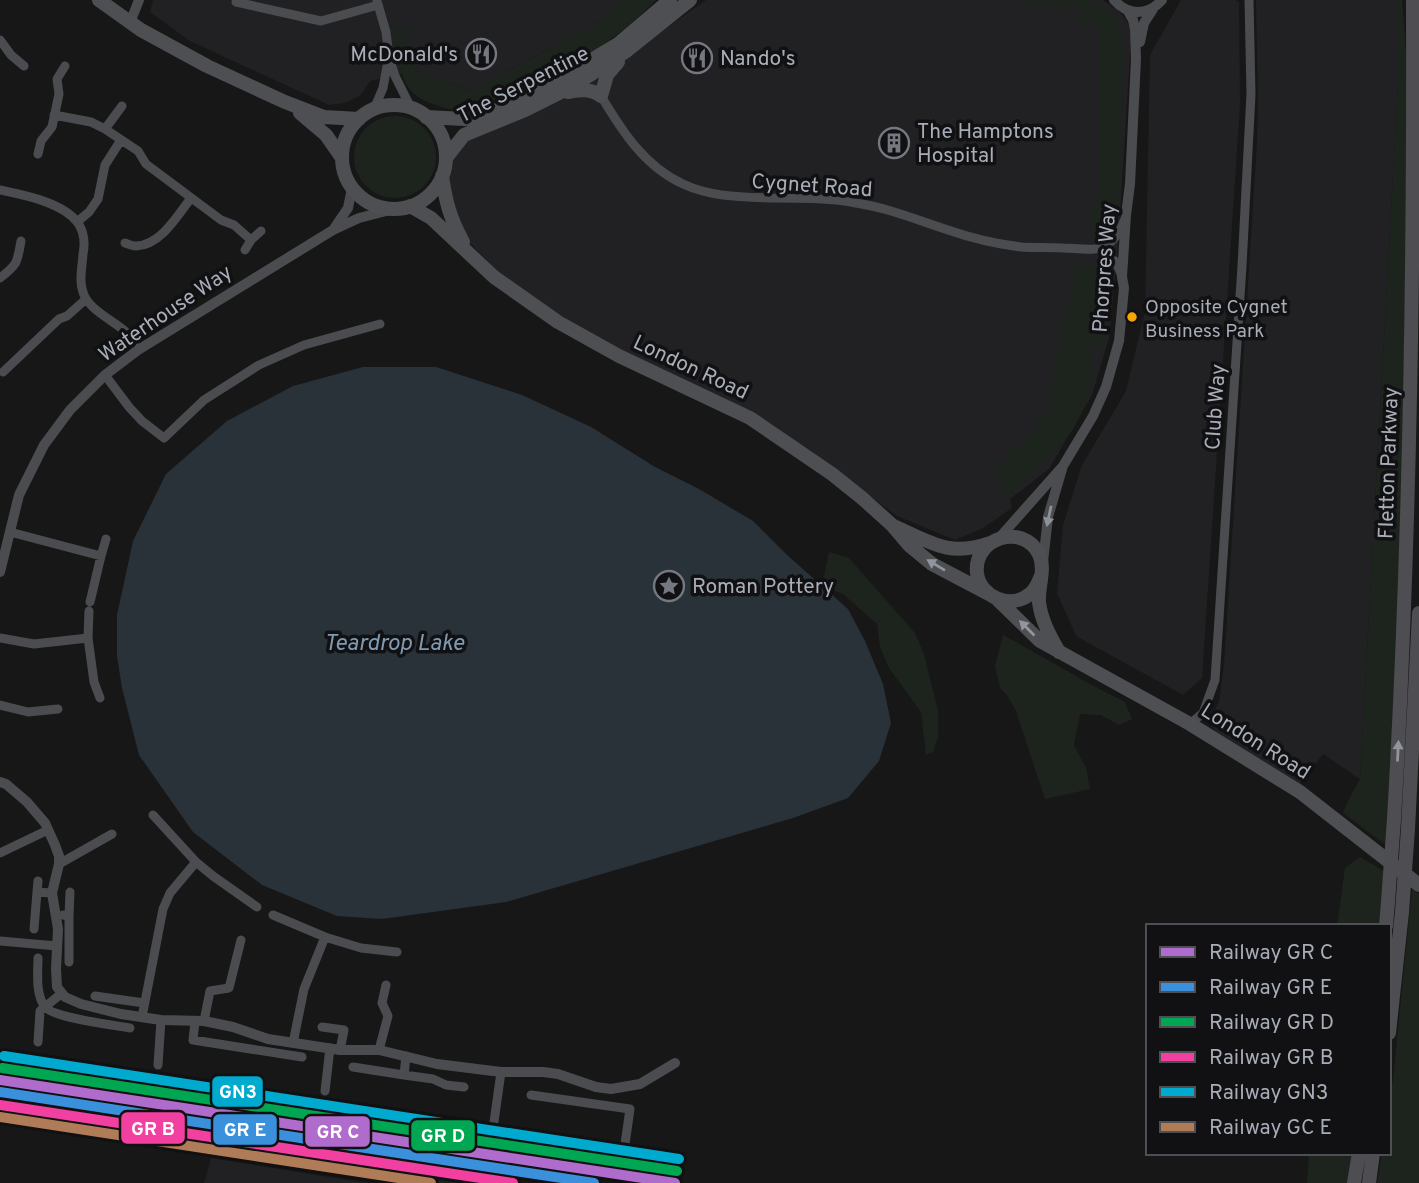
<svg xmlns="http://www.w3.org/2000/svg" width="1419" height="1183" font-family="Overpass,sans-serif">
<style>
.built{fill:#212123}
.green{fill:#1d241e}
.water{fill:#2a3239}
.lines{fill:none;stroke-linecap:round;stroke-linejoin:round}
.minor{stroke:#4b4c50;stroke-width:9}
.tertiary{stroke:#4b4c50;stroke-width:10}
.primary{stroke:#4d4f52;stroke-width:14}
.trunk{stroke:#4e4e52;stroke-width:14}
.trunk-bridge{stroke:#4e4e52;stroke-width:14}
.rail-1-casing{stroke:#111113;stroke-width:16}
.rail-2-casing{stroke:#111113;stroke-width:16}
.rail-3-casing{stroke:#111113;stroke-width:16}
.rail-4-casing{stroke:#111113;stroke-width:16}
.rail-5-casing{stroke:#111113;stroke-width:16}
.rail-6-casing{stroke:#111113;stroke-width:16}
.rail-1{stroke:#b06ccc;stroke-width:10}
.rail-2{stroke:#3a90db;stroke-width:10}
.rail-3{stroke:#00a651;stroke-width:10}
.rail-4{stroke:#f240a1;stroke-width:10}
.rail-5{stroke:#00a9ce;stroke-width:10}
.rail-6{stroke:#b07c57;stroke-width:10}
.oneway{fill:#8c9099}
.oneway2{fill:#91969e}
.oneway3{fill:#92959e}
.bus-dot{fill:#f7a600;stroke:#111113;stroke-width:2.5}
.labels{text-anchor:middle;stroke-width:7;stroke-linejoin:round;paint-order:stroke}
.bus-label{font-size:19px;fill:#a8adb8;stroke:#111113;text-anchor:start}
.poi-label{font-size:21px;fill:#a8adb8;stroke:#111113;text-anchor:start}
.street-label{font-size:21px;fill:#a8adb8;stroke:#111113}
.water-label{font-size:23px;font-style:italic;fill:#7f9bb3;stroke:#111113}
.line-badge{stroke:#111113;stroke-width:2.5}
.badge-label{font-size:19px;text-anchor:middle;font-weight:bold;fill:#fff}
</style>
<rect width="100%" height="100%" fill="#171717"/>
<path class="built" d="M 153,0 L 623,0 L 602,20 L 471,91 L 417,71 L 370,81 L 360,96 L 345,103 L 329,105 L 190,41 L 150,12 Z
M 706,0 L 1103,0 L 1121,13 L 1130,27 L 1131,41 L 1117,259 L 1109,338 L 1092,395 L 1049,469 L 1010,499 L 1012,508 L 983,528 L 955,540 L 897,516 L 773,425 L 586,332 L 504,278 L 471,244 L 450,203 L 449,174 L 453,158 L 460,146 L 474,136 L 634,51 Z
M 1181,0 L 1235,0 L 1239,2 L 1240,105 L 1202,678 L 1183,695 L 1076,636 L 1057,593 L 1063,525 L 1082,465 L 1126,391 L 1145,312 L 1150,55 Z
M 1256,0 L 1398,0 L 1398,83 L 1360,779 L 1323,754 L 1300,784 L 1222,737 L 1211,726 L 1211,719 L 1219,701 L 1224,665 L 1257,142 L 1258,103 Z
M 211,1158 L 367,1183 L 204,1183 Z"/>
<path class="green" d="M 623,0 L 656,0 C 620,37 576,65 530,88 C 511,98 492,108 470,111 C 459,112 449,109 439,106 C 429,103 418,99 411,91 C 397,73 396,46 392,25 L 409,28 C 406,48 407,53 417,71 L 471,91 L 602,20 Z
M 1029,0 L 1090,0 L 1106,7 L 1118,24 L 1124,47 L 1121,153 L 1116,220 L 1102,234 L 1091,235 L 1092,207 L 1099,201 L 1100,26 L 1081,22 L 1080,9 L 1029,4 Z
M 1398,0 L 1402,0 L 1408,79 L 1408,124 L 1400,588 L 1387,846 L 1343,813 L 1352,793 L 1360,779 L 1398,83 Z
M354 157a41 41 0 1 1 82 0a41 41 0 1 1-82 0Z
M 1077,263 L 1098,267 L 1113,275 L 1107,335 L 1102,346 L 1094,345 L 1090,364 L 1094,372 L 1087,403 L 1072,431 L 1048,459 L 1005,498 L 994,468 L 1030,434 L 1050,406 L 1053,377 Z
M 829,552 L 849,558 L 915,633 L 924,654 L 938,711 L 938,737 L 933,752 L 926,755 L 921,712 L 889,668 L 880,647 L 877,624 L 843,594 L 822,586 Z
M 1003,635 C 1044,657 1083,682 1125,702 L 1132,719 L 1119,725 L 1101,715 L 1080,714 L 1074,745 L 1086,768 L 1090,789 L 1045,799 L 1016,711 L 1007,695 L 1000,688 L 995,666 Z
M 1360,857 L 1384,871 L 1381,926 L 1337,926 L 1345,868 Z
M 1412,889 L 1419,894 L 1419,1183 L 1377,1183 L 1382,1153 L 1389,1153 L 1389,1104 L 1393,1080 Z
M 0,1050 L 675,1170 L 0,1069 Z
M 0,1103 L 349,1158 L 498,1183 L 428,1183 L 102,1139 L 0,1123 Z
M 1309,1153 L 1353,1153 L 1349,1183 L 1307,1183 Z"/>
<path class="water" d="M 363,367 L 436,367 L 522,395 L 591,427 L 655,467 L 699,489 L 753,521 L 787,555 L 848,609 L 865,641 L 883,684 L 891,723 L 879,761 L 848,798 L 793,818 L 506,902 L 382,919 L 337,916 L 262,885 L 193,832 L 139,755 L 122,688 L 117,656 L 117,615 L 133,541 L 166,474 L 227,421 L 293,386 Z"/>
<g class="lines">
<path class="minor" d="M 377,1 L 386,32 L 389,57 L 395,76 L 411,108
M 236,2 L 321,21 L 378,5
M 0,40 L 11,55 L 24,66
M 601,96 C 622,131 644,166 683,184 C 711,197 741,197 771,198 C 799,198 829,198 856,203 C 889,208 917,220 948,230 C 971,238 996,244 1021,247 C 1035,248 1049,247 1063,248 C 1073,248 1092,251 1100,248 C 1113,244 1119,233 1124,221
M 374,109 L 383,88 L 388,61
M 54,115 L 91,122 L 105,129 L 138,151 L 146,164 L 221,220 L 234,225 L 251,240
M 105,129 L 122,106
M 38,154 L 41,141 L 52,127 L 59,94 L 57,79 L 65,66
M 0,190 C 23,195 63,202 78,223 C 84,232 85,244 83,254 C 82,269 78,283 85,297 C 93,312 114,321 126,332 C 131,337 134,344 138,350
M 77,222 L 89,212 L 98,199 L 105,165 L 121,140
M 125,243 C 128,244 132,246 136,246 C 161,245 178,215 191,198
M 1099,249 L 1116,262 L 1122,276
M 245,250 L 251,240 L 261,231
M 0,278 C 18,264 17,263 21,241
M 3,372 L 59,319 L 67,316 L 86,299
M 105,375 L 129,407 L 142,421 L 164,438 L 204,400 L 259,365 L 304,345 L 380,324
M 10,532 L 101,556 L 106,539
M 90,602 L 101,556
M 0,638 L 34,644 L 88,638 L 89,611
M 88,638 L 94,682 L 100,698
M 0,705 L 28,712 L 58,709
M 1190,724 L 1203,713 L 1215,680 L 1242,266 L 1251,94 L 1249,0
M 0,853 L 48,830
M 196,862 L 213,876 L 257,907
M 59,864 L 112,834
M 37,892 L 38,881
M 63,915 L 69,916 L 70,892
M 273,915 L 325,937 L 304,989 L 293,1043
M 69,916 L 69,962
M 34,929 L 37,892 L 52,893
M 325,937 L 361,948 L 397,952
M 0,941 L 57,946
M 38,958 C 38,972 35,994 45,1007 C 54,1018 114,1025 130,1028
M 95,996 L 144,1003
M 142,1017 L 163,909 L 170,893 L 196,862 L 153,815
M 195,1021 L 193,1040 L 302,1057
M 204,1021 L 210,991 L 229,988 L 241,940
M 322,1027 L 344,1030 L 340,1050
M 38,1042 L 40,1011 L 62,993
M 379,1050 L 388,1016 L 382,1003 L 386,985
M 158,1065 L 161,1020
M 353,1067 L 404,1075 L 406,1056
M 404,1075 L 433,1079 L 446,1085 L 464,1087
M 325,1091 L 330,1048
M 531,1095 L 630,1109 L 625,1144
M 494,1122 L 501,1072"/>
<path class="tertiary" d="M 1114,0 C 1128,16 1148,16 1162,0
M 130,23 L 139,0
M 1140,42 L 1144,23 L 1153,9
M 335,227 L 348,208 L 352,188
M 1000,537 L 1063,466 L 1093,416 L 1106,387 L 1119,341 L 1124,288 L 1122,277 L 1126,215 L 1130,184 L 1136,59 L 1135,29 L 1133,20 L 1128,11
M 1043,562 L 1048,517 L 1062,469
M 0,572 L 19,495 L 44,445 L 70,410 L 105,375 L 138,350 L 333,230 L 359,218 L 394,209
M 0,782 L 6,784 L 27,802 L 45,823 L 55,845 L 59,856 L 59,864 L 52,893 L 58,929 L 56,969 L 57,987 L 65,997 L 81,1004 L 121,1014 L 161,1020 L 204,1021 L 233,1027 L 268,1039 L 340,1050 L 379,1050 L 437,1064 L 501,1072 L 543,1072 L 558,1074 L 596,1087 L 611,1089 L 640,1084 L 675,1063"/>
<path class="primary" d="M 99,0 L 141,30 L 207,66 L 285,102 L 324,117 L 359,119
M 568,92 C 580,90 590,88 601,96 L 607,75 L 618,62
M342 157a52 52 0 1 1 104 0a52 52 0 1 1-104 0Z
M 300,113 L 326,135 L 342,158
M 426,117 L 464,119 L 480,117 L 537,93 L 618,44 L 670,0
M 446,158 L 464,135 L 525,110 L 559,93 L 590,75 L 625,52 L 690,0
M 442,176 C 446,203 450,218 463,242
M 410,206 L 431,218 L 494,277 L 558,322 L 619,356 L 750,418 L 832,474 L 862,498 L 892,525 L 909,545 L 932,564 L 989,594
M 896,527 C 931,543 950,557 990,543
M 1041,576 C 1038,583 1036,589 1030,594 C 1010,610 980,597 977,573 C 973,538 1023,522 1039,554 C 1046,569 1038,586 1039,602 C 1041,620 1050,636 1059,652
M 998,600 L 1040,641 L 1190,724 L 1300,792 L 1419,885"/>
<path class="trunk" d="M 1394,819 C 1410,546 1414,273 1413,0
M 1408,829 L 1419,613
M 1386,926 L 1388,902
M 1389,1033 L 1402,912
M 1354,1183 L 1359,1153
M 1369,1183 L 1373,1153"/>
<path class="trunk-bridge" d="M 1388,902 L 1394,819
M 1402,912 L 1408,829"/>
<g class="rail-1-casing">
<path id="rail-1" d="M 0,1080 L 675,1183"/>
</g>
<g class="rail-2-casing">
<path id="rail-2" d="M 0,1092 L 594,1183"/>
</g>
<g class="rail-3-casing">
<path id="rail-3" d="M 2,1068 L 677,1171"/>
</g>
<g class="rail-4-casing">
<path id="rail-4" d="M 0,1105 L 513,1183"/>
</g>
<g class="rail-5-casing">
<path id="rail-5" d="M 4,1056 L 679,1159"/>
</g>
<g class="rail-6-casing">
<path id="rail-6" d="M 0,1117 L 431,1183"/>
</g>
<use href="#rail-1" class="rail-1"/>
<use href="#rail-2" class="rail-2"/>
<use href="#rail-3" class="rail-3"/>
<use href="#rail-4" class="rail-4"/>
<use href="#rail-5" class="rail-5"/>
<use href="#rail-6" class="rail-6"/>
</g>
<defs><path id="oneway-solid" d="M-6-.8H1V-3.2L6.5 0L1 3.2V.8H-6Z" transform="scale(1.75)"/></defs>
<use class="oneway" href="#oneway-solid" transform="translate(1049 516) rotate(102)"/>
<g class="oneway2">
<use href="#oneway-solid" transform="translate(936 565) rotate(-149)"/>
<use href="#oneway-solid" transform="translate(1027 628) rotate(-135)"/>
</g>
<use class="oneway3" href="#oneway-solid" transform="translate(1398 751) rotate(-87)"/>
<defs>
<g id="restaurant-ring" transform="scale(1.575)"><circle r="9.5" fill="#111113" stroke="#757880" stroke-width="1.5"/><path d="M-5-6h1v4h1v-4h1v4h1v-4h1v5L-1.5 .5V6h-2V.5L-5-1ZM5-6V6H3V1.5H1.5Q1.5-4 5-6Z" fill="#757880"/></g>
<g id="building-ring" transform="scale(1.575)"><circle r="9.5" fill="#111113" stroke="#757880" stroke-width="1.5"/><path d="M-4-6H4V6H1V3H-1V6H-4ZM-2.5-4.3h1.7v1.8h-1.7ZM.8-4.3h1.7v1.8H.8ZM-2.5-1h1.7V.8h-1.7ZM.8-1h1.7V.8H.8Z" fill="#757880"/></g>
<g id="sight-ring" transform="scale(1.575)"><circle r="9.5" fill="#111113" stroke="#757880" stroke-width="1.5"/><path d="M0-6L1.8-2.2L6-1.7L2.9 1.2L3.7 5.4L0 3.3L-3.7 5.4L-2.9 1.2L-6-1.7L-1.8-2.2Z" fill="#757880"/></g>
</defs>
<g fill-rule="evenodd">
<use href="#restaurant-ring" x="481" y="54"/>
<use href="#restaurant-ring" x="697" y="58"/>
<use href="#building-ring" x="894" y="143"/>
<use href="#sight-ring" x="669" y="586"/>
</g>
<circle class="bus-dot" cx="1132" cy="317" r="6"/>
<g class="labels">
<g class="bus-label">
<text x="1145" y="313">Opposite Cygnet<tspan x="1145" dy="24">Business Park</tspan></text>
</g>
<g class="poi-label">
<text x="458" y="61" text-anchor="end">McDonald's</text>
<text x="720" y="65">Nando's</text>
<text x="917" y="138">The Hamptons<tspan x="917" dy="24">Hospital</tspan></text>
<text x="692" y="593">Roman Pottery</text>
</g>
<g class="street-label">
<text transform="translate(523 84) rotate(-27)" y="7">The Serpentine</text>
<text transform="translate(812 185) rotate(4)" y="7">Cygnet Road</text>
<text transform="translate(1104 268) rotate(-86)" y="7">Phorpres Way</text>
<text transform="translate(165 313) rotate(-34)" y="7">Waterhouse Way</text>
<text transform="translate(691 367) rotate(25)" y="7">London Road</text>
<text transform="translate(1215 407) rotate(-86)" y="7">Club Way</text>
<text transform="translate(1388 463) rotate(-88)" y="7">Fletton Parkway</text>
<text transform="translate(1256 741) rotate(32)" y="7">London Road</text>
</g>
<g class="water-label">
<text x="394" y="650">Teardrop Lake</text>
</g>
</g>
<g class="line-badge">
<rect x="211" y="1075" width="53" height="33" rx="7" fill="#00a9ce"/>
<rect x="120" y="1111" width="66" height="34" rx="7" fill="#f240a1"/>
<rect x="212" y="1113" width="66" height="33" rx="7" fill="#3a90db"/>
<rect x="304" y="1115" width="67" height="33" rx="7" fill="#b06ccc"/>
<rect x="410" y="1119" width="66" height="33" rx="7" fill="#00a651"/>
</g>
<g class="badge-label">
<text x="238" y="1098">GN3</text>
<text x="153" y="1135">GR B</text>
<text x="245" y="1136">GR E</text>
<text x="338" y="1138">GR C</text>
<text x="443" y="1142">GR D</text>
</g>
<rect x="1146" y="924" width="245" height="231" fill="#111113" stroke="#4d4f55" stroke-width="2"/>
<rect x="1160" y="947" width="35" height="10" fill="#b06ccc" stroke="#4d4f55" stroke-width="2"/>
<text x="1209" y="959" font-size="21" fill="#a8adb8">Railway GR C</text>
<rect x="1160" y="982" width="35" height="10" fill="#3a90db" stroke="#4d4f55" stroke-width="2"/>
<text x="1209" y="994" font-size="21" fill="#a8adb8">Railway GR E</text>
<rect x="1160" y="1017" width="35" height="10" fill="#00a651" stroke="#4d4f55" stroke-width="2"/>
<text x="1209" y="1029" font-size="21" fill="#a8adb8">Railway GR D</text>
<rect x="1160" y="1052" width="35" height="10" fill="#f240a1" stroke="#4d4f55" stroke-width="2"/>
<text x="1209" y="1064" font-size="21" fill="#a8adb8">Railway GR B</text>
<rect x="1160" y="1087" width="35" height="10" fill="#00a9ce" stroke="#4d4f55" stroke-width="2"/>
<text x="1209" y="1099" font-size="21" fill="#a8adb8">Railway GN3</text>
<rect x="1160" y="1122" width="35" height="10" fill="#b07c57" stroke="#4d4f55" stroke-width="2"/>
<text x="1209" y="1134" font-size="21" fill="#a8adb8">Railway GC E</text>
</svg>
